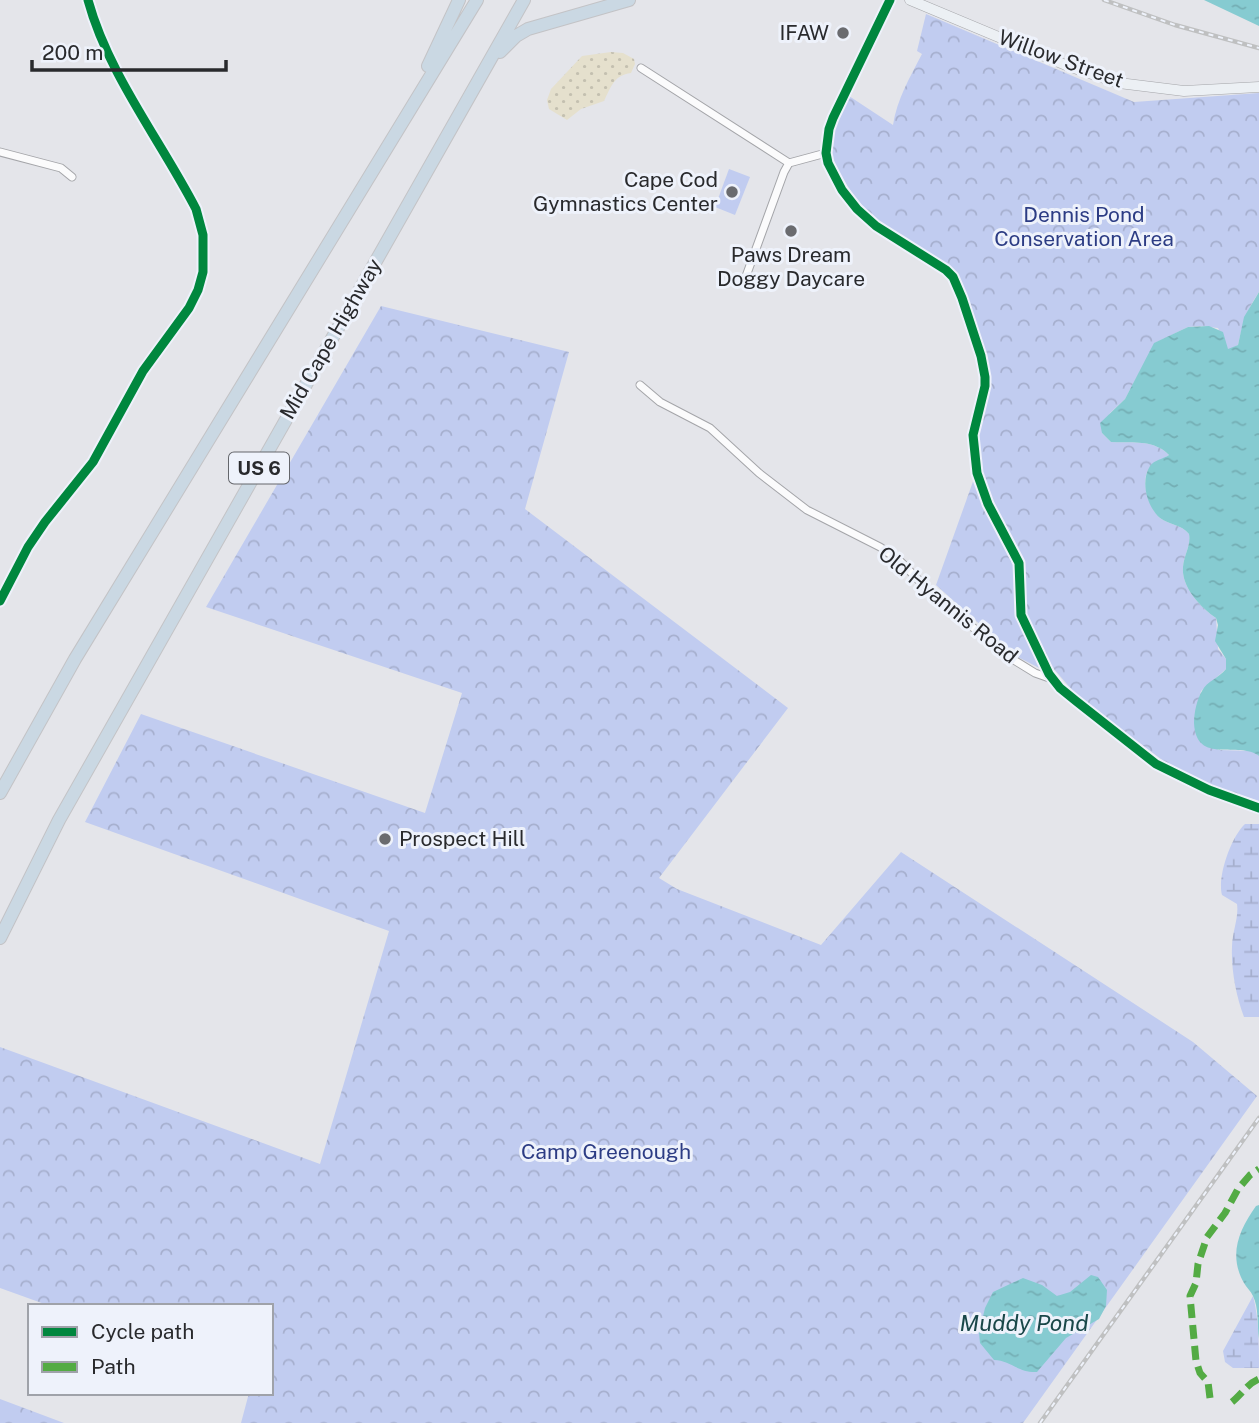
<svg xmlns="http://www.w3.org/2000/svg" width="1259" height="1423" font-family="'Public Sans',sans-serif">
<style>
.wetland{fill:url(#wetland-marsh)}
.sand{fill:url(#sand-dots)}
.park{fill:url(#park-crowns)}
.pitch{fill:#c1ccf0}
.water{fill:url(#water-ripples)}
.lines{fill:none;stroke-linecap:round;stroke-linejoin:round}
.minor-casing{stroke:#a4a5a9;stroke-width:9}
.secondary-casing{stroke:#a4a5a9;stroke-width:11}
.motorway-casing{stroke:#c3c3c6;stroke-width:14}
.minor{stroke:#fbfbfc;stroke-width:7}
.secondary{stroke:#ecf0f4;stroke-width:10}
.motorway{stroke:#cad8e3;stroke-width:12}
.rail-casing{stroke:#bfc0c1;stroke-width:4.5}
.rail{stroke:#eef2fb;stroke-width:2;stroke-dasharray:5;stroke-linecap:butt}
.quiet{stroke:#53ab44;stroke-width:7;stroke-dasharray:14 7;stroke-linecap:butt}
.cycleway-casing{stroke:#eef2fb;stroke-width:13}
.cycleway{stroke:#00873e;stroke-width:9}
.poi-dot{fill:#6a6b6f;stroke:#eef2fb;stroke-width:2.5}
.labels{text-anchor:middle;stroke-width:6;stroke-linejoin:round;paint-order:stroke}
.shield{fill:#eef2fb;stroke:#64666b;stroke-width:2}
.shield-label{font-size:19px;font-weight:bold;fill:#292a2d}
.poi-label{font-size:21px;fill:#292a2d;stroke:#eef2fb;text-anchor:end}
.street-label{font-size:21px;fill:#292a2d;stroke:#eef2fb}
.park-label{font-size:21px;fill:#2c3c84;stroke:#eef2fb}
.water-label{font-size:23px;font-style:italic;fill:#194749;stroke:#eef2fb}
</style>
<defs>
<pattern id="wetland-marsh" width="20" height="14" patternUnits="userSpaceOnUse" patternTransform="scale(1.75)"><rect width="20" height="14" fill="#c1ccf0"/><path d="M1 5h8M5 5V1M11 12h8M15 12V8" fill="none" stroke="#a6afce"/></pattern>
<pattern id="sand-dots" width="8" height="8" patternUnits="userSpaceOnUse" patternTransform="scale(1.75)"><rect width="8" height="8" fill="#e5e0cd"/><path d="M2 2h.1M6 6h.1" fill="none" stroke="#c4c0b0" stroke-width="1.8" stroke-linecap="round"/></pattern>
<pattern id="park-crowns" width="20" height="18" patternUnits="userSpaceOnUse" patternTransform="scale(1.75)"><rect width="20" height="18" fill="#c1ccf0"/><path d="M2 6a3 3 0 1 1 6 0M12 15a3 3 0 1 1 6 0" fill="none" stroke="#a6afce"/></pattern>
<pattern id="water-ripples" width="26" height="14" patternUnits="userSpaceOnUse" patternTransform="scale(1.75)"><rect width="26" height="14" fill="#86cbd1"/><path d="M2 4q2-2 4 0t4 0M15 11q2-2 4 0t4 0" fill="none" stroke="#74aeb4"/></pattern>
</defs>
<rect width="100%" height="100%" fill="#e4e5ea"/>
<path class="wetland" d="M 1245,824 L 1259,824 L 1259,1017 L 1244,1017 C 1236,996 1231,969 1232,947 C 1232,932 1239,918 1237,904 L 1222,895 C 1217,877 1231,837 1245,824 Z
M 1253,1296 C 1259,1318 1259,1344 1259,1368 L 1233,1368 L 1225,1362 L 1223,1351 Z"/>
<path class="sand" d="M 611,52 L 623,53 L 634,59 L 635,64 L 631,73 C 614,75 611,87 604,101 L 581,109 L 567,120 L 549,109 L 547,100 L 551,89 L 582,56 Z"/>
<path class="park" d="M 926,14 L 1134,102 L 1259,93 L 1259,292 C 1247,309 1242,326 1238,345 L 1228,350 L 1218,328 L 1201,326 L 1188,327 L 1155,343 L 1125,399 L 1110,413 L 1102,433 L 1111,442 C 1131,443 1154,439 1169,455 C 1164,459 1154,462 1150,467 C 1139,480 1149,508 1160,518 C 1169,525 1181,524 1189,534 C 1191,546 1184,555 1183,567 C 1181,587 1201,608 1216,618 L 1218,649 L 1226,659 L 1226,669 L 1201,691 L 1194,719 L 1218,750 L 1253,751 L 1259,756 L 1259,801 L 1218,788 L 1169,765 L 1079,698 L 1053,668 L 1043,670 L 1014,655 L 936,585 L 980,462 L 979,434 L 989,387 L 985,356 L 963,287 L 954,272 L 943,262 C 903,237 870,224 845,182 C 838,171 831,160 831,147 C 831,129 841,112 849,96 L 893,125 C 897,99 910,77 922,54 L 917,51 Z
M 381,306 L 569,352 L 525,509 L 788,708 L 659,878 L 677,889 L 821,945 L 901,852 L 1193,1042 L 1257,1096 L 1023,1423 L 241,1423 L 249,1393 L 271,1393 L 271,1306 L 50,1306 L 0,1288 L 0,1047 L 320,1164 L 389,931 L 85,822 L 141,714 L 425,813 L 462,693 L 206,607 Z
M 0,1399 L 64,1423 L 0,1423 Z"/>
<path class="pitch" d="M 729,169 L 750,177 L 735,215 L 715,207 Z"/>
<path class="water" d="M 1204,0 L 1259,0 L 1259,26 Z
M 1259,292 L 1259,756 C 1239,740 1196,766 1194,723 C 1194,713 1197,699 1202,691 C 1207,681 1219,678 1226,669 L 1226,659 L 1215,641 L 1218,625 L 1216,618 C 1201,608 1181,587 1183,567 C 1184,555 1191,546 1189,534 C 1181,524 1169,525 1160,518 C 1147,507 1140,481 1150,466 C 1154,460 1163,459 1169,455 C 1154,439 1131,443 1111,442 L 1102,433 L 1100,423 L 1125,399 L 1154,343 L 1188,327 L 1209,326 L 1223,332 L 1228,349 L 1238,345 L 1244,317 Z
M 1259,1205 L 1259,1339 C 1257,1325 1259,1308 1253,1296 C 1251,1291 1246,1287 1244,1283 C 1228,1255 1239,1230 1256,1206 Z
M 1091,1275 L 1098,1277 L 1107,1290 L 1106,1306 L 1099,1319 L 1066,1338 L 1037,1372 C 1018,1373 1010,1360 994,1360 L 980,1343 L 979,1333 L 985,1308 L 993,1292 L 1023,1278 L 1042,1285 L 1057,1296 L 1070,1292 Z"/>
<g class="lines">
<g class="minor-casing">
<path id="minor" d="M 890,0 L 833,118 L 829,129 L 826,153 L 828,163 L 842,190 L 857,209 L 876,226 L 946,270 L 953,277 L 962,298 L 981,356 L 985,377 L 985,386 L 973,435 L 977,473 L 988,504 L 1019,563 L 1021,615 L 1049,674 L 1060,688 L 1076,701 L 1156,764 L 1209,790 L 1259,808
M 641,68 L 789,163
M 0,152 L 61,168 L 72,177
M 745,279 L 784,172 L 789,163 L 826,153
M 640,385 L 660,402 L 710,428 L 759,473 L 807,510 L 880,547 L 901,562 L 931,593 L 1009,657 L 1035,673 L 1052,679"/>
</g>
<g class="secondary-casing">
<path id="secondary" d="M 910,0 L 1068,66 L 1119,83 L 1184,91 L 1259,87"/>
</g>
<g class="motorway-casing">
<path id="motorway" d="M 500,52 L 516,36 L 528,29 L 629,0
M 428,66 L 459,0
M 0,793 L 75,659 L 477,0
M 0,938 L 59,820 L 524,0"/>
</g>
<use href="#minor" class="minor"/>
<use href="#secondary" class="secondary"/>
<use href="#motorway" class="motorway"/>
<g class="rail-casing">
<path id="rail" d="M 1104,0 L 1175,25 L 1259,48
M 1040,1423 L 1259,1118"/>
</g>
<use href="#rail" class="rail"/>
<path class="quiet" d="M 1210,1398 L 1208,1382 L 1200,1373 L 1196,1361 L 1190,1296 L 1196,1283 L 1198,1264 L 1207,1237 L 1225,1213 L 1238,1189 L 1250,1175 L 1259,1169
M 1232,1402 C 1242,1394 1247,1384 1259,1379"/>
<g class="cycleway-casing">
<path id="cycleway" d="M 890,0 L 833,118 L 829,129 L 826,153 L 828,163 L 842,190 L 857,209 L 876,226 L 946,270 L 953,277 L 962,298 L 981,356 L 985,377 L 985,386 L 973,435 L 977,473 L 988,504 L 1019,563 L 1021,615 L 1049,674 L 1060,688 L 1076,701 L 1156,764 L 1209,790 L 1259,808
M 0,601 L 28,547 L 45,522 L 93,462 L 143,371 L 189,308 L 198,290 L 203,272 L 203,235 L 196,209 C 161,141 108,74 88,0"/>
</g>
<use href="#cycleway" class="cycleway"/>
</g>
<g class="poi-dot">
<circle cx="843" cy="33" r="7"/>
<circle cx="732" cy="192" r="7"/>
<circle cx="791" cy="231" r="7"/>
<circle cx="385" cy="839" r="7"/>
</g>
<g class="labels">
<rect class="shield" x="229" y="452.5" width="60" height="31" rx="5"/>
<g class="shield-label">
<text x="259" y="475">US 6</text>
</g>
<g class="poi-label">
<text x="829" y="40">IFAW</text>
<text x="718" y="187">Cape Cod<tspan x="718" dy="24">Gymnastics Center</tspan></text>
<text x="791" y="262" text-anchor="middle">Paws Dream<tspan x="791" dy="24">Doggy Daycare</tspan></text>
<text x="399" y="846" text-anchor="start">Prospect Hill</text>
</g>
<g class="street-label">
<text transform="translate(1061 59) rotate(20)" y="7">Willow Street</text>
<text transform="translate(331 339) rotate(-60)" y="7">Mid Cape Highway</text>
<text transform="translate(948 605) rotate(39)" y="7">Old Hyannis Road</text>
</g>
<g class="park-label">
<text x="1084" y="222">Dennis Pond<tspan x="1084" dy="24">Conservation Area</tspan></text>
<text x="606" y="1159">Camp Greenough</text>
</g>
<g class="water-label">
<text x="1024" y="1331">Muddy Pond</text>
</g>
</g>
<rect x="28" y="1304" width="245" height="91" fill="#eef2fb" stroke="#9fa2a9" stroke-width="2"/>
<rect x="42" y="1327" width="35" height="10" fill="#00873e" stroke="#9fa2a9" stroke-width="2"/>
<text x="91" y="1339" font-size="21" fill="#292a2d">Cycle path</text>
<rect x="42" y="1362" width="35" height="10" fill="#53ab44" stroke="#9fa2a9" stroke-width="2"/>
<text x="91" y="1374" font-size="21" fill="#292a2d">Path</text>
<path d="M32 60v10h194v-10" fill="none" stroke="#292a2d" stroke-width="3.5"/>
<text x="42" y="60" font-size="21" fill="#292a2d" stroke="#eef2fb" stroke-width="5" paint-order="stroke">200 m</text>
</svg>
